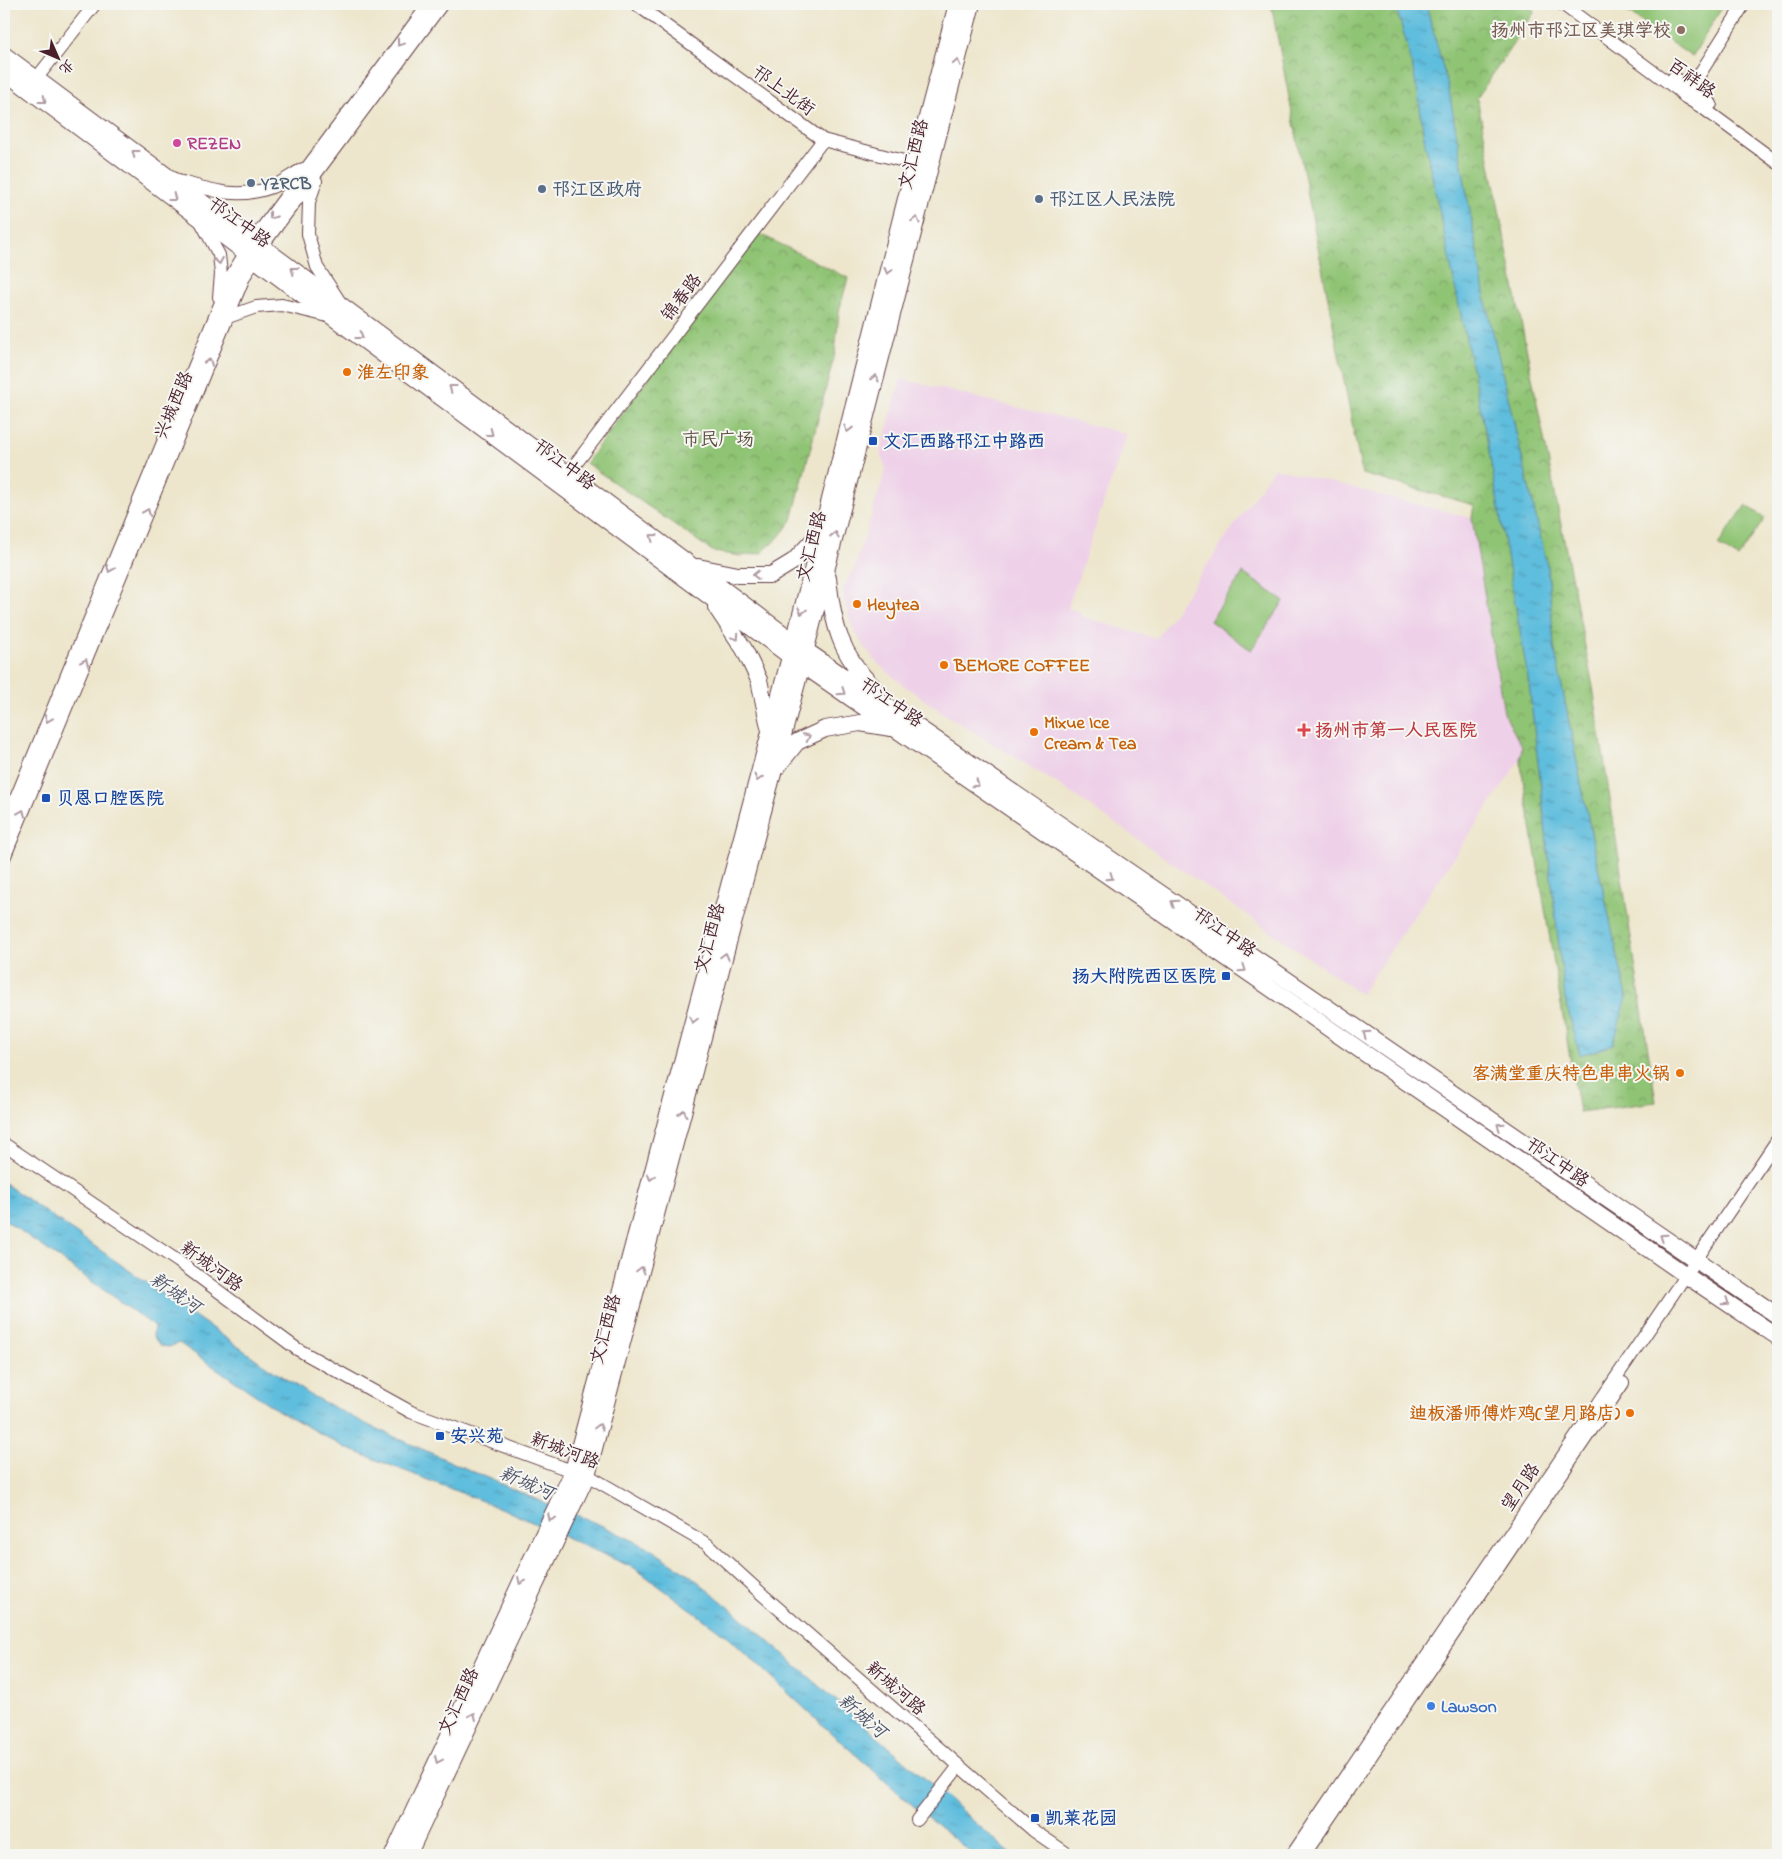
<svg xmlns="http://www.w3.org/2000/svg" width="1782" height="1859" font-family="'Indie Flower','LXGW WenKai TC',sans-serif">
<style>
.built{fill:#eed0e8}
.park{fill:url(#park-crowns);stroke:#6d7250}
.pitch{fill:#90c475;stroke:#6d7250}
.water{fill:url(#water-ripples);stroke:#546e84}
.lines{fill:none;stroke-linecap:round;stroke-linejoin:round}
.minor-casing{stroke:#623d43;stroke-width:14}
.major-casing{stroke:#623d43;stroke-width:18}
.minor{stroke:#fff;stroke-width:12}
.major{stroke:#fff;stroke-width:16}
.oneway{stroke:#ae9aa0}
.education-dot{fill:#8d6e63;stroke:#f6f6f2;stroke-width:2}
.hotel-dot{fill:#d1479c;stroke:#f6f6f2;stroke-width:2}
.service-dot{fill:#5c6f8a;stroke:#f6f6f2;stroke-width:2}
.food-dot{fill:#e8710a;stroke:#f6f6f2;stroke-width:2}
.transit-dot{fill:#1a4fb4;stroke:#f6f6f2;stroke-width:2}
.health-dot{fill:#e0444e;stroke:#f6f6f2;stroke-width:2}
.shop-dot{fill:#3f7fe0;stroke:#f6f6f2;stroke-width:2}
.labels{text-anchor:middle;stroke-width:4;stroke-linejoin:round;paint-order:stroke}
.education-label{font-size:18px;font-weight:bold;fill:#785e54;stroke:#f6f6f2;text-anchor:end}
.street-label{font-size:18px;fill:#4a1f2b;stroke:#f6f6f2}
.hotel-label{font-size:18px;font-weight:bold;fill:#b23c85;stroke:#f6f6f2;text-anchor:start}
.service-label{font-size:18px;font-weight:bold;fill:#4e5e75;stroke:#f6f6f2;text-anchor:start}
.food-label{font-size:18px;font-weight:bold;fill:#c56008;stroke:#f6f6f2;text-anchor:start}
.park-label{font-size:18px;fill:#5f5141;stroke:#f6f6f2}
.transit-label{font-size:18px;font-weight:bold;fill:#164399;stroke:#f6f6f2;text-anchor:start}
.health-label{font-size:18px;font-weight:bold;fill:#be3a42;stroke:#f6f6f2;text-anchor:start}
.shop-label{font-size:18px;font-weight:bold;fill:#366cbe;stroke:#f6f6f2;text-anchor:start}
.water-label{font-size:19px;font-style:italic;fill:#515669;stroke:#f6f6f2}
</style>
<defs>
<pattern id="park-crowns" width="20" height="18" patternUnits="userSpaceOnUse" patternTransform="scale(1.25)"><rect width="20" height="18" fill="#90c475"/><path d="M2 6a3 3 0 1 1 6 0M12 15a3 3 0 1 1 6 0" fill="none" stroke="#789f60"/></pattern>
<pattern id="water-ripples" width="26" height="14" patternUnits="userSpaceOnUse" patternTransform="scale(1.25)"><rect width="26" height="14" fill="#5fbddd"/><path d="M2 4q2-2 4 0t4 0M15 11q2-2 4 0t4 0" fill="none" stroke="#5099b3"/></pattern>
</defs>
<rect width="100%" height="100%" fill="#f6f6f2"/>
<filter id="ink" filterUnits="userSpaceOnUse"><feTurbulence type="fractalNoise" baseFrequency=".02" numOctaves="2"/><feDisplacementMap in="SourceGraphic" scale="10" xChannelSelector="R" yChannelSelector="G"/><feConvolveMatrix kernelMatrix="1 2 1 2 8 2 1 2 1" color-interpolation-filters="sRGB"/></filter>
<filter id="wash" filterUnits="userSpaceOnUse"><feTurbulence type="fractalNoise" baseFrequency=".0096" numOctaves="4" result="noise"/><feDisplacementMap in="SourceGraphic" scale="20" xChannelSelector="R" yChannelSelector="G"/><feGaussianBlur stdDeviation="1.12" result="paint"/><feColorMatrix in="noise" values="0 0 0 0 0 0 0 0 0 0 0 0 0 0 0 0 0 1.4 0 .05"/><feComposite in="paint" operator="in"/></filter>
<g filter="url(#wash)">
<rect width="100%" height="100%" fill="#ede6cc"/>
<path class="built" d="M 901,379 L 1127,434 L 1068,608 L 1080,612 L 1081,616 L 1156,639 L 1274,468 L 1472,518 L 1504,713 L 1522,747 L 1520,760 L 1361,994 L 1058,784 L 943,713 L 902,684 L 877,663 L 865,647 L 852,627 L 842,591 L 855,567 L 886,469 L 880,453 Z"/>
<path class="park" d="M 1271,4 L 1525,4 L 1535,11 L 1477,98 L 1593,687 L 1656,1102 L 1579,1112 L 1520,760 L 1522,747 L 1504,713 L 1472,518 L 1474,505 L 1362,474 Z
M 756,232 L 848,278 L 839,311 L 835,353 L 792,520 L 778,538 L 761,553 L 741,556 L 714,552 L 586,463 Z"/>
<path class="pitch" d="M 1616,4 L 1724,4 L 1692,57 Z
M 1746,505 L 1765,518 L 1738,558 L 1718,545 Z
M 1243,573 L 1284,601 L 1251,650 L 1210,621 Z"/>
<path class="water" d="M 1395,4 L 1426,4 L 1449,90 L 1485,298 L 1548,569 L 1554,646 L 1594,848 L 1627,997 L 1613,1045 L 1580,1055 L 1565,1000 L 1529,684 L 1487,440 L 1424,138 L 1418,93 L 1408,48 Z
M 4,1183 L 266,1366 L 312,1396 L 370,1426 L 528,1496 L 594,1522 L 649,1548 L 690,1575 L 748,1623 L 1012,1855 L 974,1855 L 910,1803 L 830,1732 L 729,1638 L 636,1569 L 505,1510 L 346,1448 L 279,1411 L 179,1343 L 169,1347 L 161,1346 L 153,1337 L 154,1326 L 4,1219 Z"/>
</g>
<g filter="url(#ink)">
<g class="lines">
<g class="minor-casing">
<path id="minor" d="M 636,4 L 823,140 L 923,166
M 1562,4 L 1678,90 L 1685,97 L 1703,108 L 1778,163
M 1674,77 L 1711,104
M 36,79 L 95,4
M 1687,94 L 1744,4
M 178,181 C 211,190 238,200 272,187 C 283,182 293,174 303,169
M 316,181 L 309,202 L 308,234 L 317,267 L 340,302
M 200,220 L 219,255 L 221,274 L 219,297
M 228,317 L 256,307 L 282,305 L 328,316
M 567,475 L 823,140
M 4,827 L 233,273 L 254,239 L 429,4
M 4,858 L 244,277 L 262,246 L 442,4
M 4,1144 L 179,1262 L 297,1349 L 411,1412 L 561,1467 L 587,1475 L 707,1544 L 764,1596 L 1034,1831 L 1069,1855
M 917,1820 L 959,1766
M 1292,1855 L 1778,1139
M 1304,1855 L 1623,1383"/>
</g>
<g class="major-casing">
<path id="major" d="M 4,55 L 805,650 L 1778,1316
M 4,71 L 245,252 L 790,656 L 1693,1280 L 1778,1337
M 698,567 L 738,575 L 771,575 L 794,561 L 821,532
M 828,578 C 833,625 840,654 874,688
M 716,607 L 744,649 L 759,680 L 769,727
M 778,766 L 797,742 L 825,729 L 860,723 L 891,728
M 393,1855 L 573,1471 L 794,642 L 915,163 L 957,4
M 408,1855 L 587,1475 L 802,664 L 972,4"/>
</g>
<use href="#minor" class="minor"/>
<use href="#major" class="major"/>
</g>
<defs><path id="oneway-chevron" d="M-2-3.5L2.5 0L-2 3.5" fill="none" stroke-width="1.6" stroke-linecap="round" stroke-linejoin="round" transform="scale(1.25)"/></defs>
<g class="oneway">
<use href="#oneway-chevron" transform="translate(400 43) rotate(126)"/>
<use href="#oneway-chevron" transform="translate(957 63) rotate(-76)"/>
<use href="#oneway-chevron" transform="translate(43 100) rotate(37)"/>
<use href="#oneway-chevron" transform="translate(135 153) rotate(-143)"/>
<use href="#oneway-chevron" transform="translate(173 198) rotate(37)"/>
<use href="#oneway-chevron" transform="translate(272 216) rotate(126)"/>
<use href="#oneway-chevron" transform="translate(916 220) rotate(-75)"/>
<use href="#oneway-chevron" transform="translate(219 261) rotate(80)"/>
<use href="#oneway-chevron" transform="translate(294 270) rotate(-143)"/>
<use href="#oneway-chevron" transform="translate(888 271) rotate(104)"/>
<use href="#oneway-chevron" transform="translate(360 336) rotate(37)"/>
<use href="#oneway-chevron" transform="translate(209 362) rotate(-67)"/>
<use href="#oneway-chevron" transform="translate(875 378) rotate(-76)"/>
<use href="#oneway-chevron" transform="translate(452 388) rotate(-143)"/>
<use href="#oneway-chevron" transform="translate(848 429) rotate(104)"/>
<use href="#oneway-chevron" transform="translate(490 433) rotate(37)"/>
<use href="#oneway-chevron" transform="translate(147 512) rotate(-67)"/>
<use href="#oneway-chevron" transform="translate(835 535) rotate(-76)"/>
<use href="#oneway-chevron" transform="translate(653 537) rotate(-144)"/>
<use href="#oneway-chevron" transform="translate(110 569) rotate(112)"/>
<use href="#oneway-chevron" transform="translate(756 575) rotate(179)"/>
<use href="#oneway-chevron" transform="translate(802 611) rotate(104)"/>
<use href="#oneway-chevron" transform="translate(736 637) rotate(56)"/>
<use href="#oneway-chevron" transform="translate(85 662) rotate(-67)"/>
<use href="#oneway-chevron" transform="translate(842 692) rotate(35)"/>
<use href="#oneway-chevron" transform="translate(48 719) rotate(112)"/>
<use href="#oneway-chevron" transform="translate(807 737) rotate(-26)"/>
<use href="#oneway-chevron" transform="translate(758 778) rotate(105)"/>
<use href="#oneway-chevron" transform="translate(976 784) rotate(35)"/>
<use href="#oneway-chevron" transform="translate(22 813) rotate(-67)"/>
<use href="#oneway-chevron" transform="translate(1110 877) rotate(35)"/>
<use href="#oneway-chevron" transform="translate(1174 903) rotate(-146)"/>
<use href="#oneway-chevron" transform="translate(725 956) rotate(-75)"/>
<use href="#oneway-chevron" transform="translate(1243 969) rotate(35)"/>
<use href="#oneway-chevron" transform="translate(693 1020) rotate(105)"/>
<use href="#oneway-chevron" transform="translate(1366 1034) rotate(-146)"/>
<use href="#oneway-chevron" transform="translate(683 1113) rotate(-75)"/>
<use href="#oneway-chevron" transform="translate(1500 1126) rotate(-146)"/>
<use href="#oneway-chevron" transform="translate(651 1177) rotate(105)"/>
<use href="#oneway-chevron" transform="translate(1663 1237) rotate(-146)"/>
<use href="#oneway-chevron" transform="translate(641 1270) rotate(-75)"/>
<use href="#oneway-chevron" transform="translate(1726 1302) rotate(34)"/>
<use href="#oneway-chevron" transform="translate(599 1427) rotate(-75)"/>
<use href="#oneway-chevron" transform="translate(551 1518) rotate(115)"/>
<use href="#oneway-chevron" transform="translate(521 1581) rotate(115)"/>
<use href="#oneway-chevron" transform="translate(473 1716) rotate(-65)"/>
<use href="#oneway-chevron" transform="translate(438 1760) rotate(115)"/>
</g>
</g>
<circle class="education-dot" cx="1681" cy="30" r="5"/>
<circle class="hotel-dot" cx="177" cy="143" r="5"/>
<g class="service-dot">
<circle cx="251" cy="183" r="5"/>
<circle cx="542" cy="189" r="5"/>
<circle cx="1039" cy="199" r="5"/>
</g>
<g class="food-dot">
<circle cx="347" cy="372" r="5"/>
<circle cx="857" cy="604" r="5"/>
<circle cx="944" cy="665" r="5"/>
<circle cx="1034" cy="732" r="5"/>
<circle cx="1680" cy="1073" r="5"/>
<circle cx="1630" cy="1413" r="5"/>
</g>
<g class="transit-dot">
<rect x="868" y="436" width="10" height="10" rx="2.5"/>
<rect x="41" y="793" width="10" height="10" rx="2.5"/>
<rect x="1221" y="971" width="10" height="10" rx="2.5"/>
<rect x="435" y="1431" width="10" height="10" rx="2.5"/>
<rect x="1030" y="1813" width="10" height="10" rx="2.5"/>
</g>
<path class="health-dot" d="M1301.5 722.5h5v5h5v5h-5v5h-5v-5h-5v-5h5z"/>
<circle class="shop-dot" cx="1431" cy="1706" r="5"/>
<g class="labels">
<g class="education-label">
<text x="1671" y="36">扬州市邗江区美琪学校</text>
</g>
<g class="street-label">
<text transform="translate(1692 78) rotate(36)" y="6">百祥路</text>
<text transform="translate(784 90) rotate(36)" y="6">邗上北街</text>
<text transform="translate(913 154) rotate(-76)" y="6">文汇西路</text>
<text transform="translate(240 222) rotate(36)" y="6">邗江中路</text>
<text transform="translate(681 297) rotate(-53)" y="6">锦春路</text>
<text transform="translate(173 405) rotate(-67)" y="6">兴城西路</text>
<text transform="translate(565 464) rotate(37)" y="6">邗江中路</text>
<text transform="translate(811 546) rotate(-76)" y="6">文汇西路</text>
<text transform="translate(892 702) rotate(35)" y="6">邗江中路</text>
<text transform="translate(1225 932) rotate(35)" y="6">邗江中路</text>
<text transform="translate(709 938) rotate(-75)" y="6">文汇西路</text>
<text transform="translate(1558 1162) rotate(35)" y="6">邗江中路</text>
<text transform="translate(212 1266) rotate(36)" y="6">新城河路</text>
<text transform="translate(605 1329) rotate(-75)" y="6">文汇西路</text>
<text transform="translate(565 1450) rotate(21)" y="6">新城河路</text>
<text transform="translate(1520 1487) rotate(-56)" y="6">望月路</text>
<text transform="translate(896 1688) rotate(41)" y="6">新城河路</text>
<text transform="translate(458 1701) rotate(-65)" y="6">文汇西路</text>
</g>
<g class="hotel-label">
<text x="187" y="149">REZEN</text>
</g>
<g class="service-label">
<text x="261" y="189">YZRCB</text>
<text x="552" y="195">邗江区政府</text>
<text x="1049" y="205">邗江区人民法院</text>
</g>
<g class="food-label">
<text x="357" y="378">淮左印象</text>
<text x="867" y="610">Heytea</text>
<text x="954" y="671">BEMORE COFFEE</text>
<text x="1044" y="728">Mixue Ice<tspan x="1044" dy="21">Cream &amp; Tea</tspan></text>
<text x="1670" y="1079" text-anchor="end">客满堂重庆特色串串火锅</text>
<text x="1620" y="1419" text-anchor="end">迪板潘师傅炸鸡(望月路店)</text>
</g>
<g class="park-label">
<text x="718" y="445">市民广场</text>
</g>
<g class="transit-label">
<text x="883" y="447">文汇西路邗江中路西</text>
<text x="56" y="804">贝恩口腔医院</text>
<text x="1216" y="982" text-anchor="end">扬大附院西区医院</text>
<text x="450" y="1442">安兴苑</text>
<text x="1045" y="1824">凯莱花园</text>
</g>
<g class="health-label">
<text x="1315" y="736">扬州市第一人民医院</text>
</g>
<g class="shop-label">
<text x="1441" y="1712">Lawson</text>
</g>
<g class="water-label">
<text transform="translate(176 1292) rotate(35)" y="7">新城河</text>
<text transform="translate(527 1482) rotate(24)" y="7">新城河</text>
<text transform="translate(863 1715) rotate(41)" y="7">新城河</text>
</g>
</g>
<rect width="1782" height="1859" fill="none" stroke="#f6f6f2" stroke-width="20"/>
<g transform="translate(58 58) rotate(135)" stroke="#f6f6f2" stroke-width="4" paint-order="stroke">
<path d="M0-4L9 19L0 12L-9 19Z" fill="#4a1f2b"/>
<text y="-8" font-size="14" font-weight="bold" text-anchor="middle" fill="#4a1f2b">北</text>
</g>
</svg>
